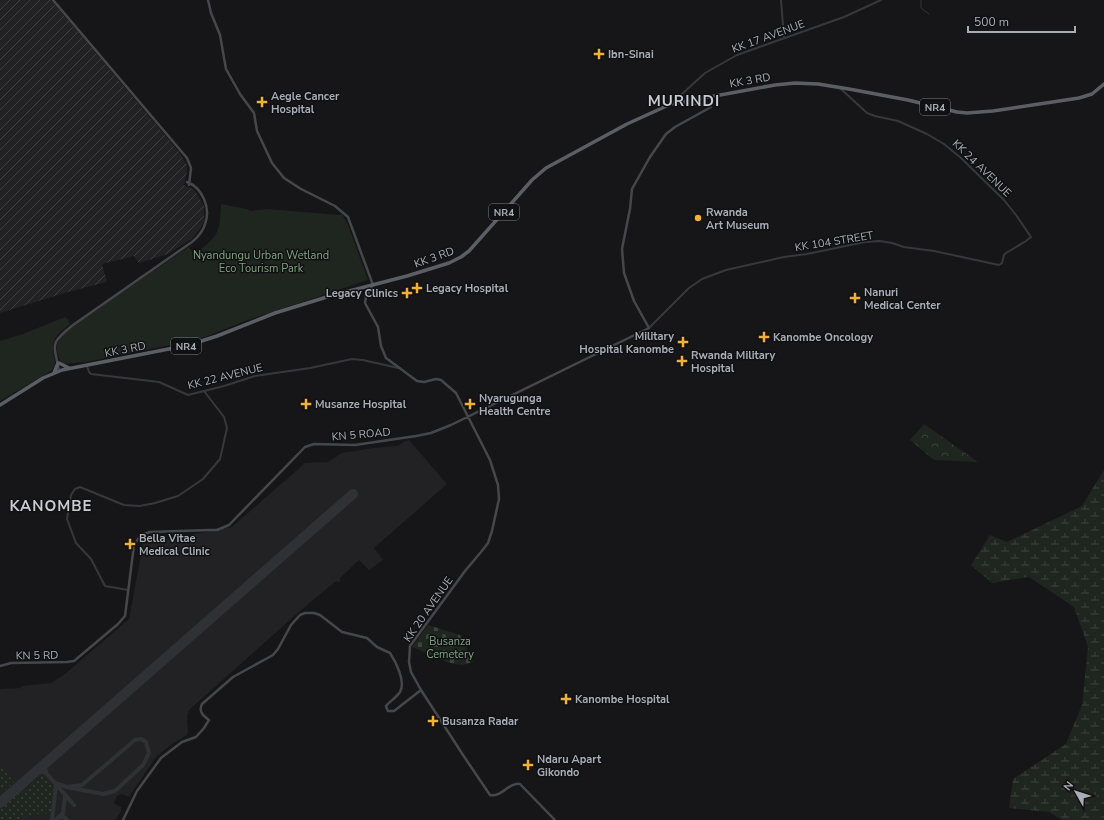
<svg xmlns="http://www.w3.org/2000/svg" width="1104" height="820" font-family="'Nunito Sans',sans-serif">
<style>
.built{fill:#222225}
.industrial{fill:url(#industrial-furrows)}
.grass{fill:url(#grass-dots)}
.forest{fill:url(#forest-crowns)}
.wetland{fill:url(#wetland-marsh)}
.cemetery{fill:url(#cemetery-stones)}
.park{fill:#1e261f}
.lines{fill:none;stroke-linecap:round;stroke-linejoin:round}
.stream{stroke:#2c353c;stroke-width:1}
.taxiway{stroke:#303135;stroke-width:4}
.runway{stroke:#303135;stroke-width:10}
.tertiary{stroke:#37383d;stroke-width:2}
.secondary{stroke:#45474d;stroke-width:2.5}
.trunk{stroke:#5b5e65;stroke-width:3.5}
.poi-dot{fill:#f2b134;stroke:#111113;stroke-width:1.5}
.labels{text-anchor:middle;stroke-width:3;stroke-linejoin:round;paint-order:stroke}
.shield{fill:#111113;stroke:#7b7e86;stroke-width:1}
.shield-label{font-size:10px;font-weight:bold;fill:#a8adb8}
.street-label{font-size:11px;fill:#a8adb8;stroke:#111113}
.poi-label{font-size:11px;font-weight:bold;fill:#a8adb8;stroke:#111113;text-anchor:start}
.park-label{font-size:11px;fill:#7fa381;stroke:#111113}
.district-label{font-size:15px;font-weight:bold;letter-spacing:1px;fill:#c9ccd4;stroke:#111113}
</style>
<defs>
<pattern id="industrial-furrows" width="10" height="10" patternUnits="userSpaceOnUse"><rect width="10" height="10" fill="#222225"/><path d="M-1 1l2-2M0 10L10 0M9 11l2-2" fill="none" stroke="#3f3f43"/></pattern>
<pattern id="grass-dots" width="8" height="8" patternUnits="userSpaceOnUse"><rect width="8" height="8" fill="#1e261f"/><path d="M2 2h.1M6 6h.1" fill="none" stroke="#3c433d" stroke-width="1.8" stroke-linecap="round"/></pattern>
<pattern id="forest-crowns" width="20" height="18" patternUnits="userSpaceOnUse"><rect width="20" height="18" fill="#1e261f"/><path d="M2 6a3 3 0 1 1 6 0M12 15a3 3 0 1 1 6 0" fill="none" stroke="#3c433d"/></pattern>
<pattern id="wetland-marsh" width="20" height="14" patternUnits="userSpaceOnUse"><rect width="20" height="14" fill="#1e261f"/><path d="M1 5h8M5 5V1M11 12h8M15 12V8" fill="none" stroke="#3c433d"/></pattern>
<pattern id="cemetery-stones" width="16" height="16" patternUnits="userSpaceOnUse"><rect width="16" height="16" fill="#1e261f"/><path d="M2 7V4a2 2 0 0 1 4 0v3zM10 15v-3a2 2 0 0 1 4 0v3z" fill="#3c433d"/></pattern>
</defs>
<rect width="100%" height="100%" fill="#161618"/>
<path class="built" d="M 409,440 L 447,484 L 374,548 L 383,560 L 369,570 L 359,560 L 340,578 L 340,581 L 339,582 L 336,581 L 300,611 L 189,710 L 187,717 L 188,718 L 187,721 L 188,731 L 187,735 L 172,744 L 156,757 L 129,797 L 122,794 L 117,796 L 114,803 L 121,807 L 121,812 L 115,820 L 0,820 L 0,689 L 21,688 L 21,686 L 51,683 L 65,674 L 129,619 L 143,544 L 232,527 L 305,463 L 328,462 L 342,453 L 373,448 L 398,446 L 405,441 Z"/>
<path class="industrial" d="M 0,0 L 51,0 L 53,2 L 179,152 L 187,165 L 187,172 L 184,185 L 193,189 L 197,194 L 204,206 L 204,221 L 200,229 L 191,239 L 168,254 L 139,263 L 134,256 L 102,264 L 107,282 L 68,292 L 0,313 Z"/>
<path class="grass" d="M 0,768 L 2,768 L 14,782 L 0,795 Z
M 41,774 L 46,777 L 54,788 L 51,813 L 30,815 L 22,820 L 0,820 L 0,810 Z"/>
<path class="forest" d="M 924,424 L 978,462 L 934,460 L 910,440 Z"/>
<path class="wetland" d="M 1104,470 L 1104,820 L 1062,820 L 1049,812 L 1009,808 L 1013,779 L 1066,744 L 1082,705 L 1088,647 L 1074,607 L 1029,577 L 992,583 L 971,565 L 990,535 L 1007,542 L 1082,506 Z"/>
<path class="cemetery" d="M 428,625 L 460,635 L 473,661 C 458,673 427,652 412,647 Z"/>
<path class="park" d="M 221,204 L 247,209 L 250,211 L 267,209 L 340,215 L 342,214 L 348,225 L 368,280 L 245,321 L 200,339 L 86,362 L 63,364 C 57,358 55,347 59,339 C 65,329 78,322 88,316 C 121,292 155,270 189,247 L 194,255 C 218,236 220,234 221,204 Z
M 65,317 L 68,319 L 70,324 C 64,329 57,333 54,341 C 50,352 60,363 51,371 L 0,401 L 0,341 L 23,334 Z"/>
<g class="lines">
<path class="stream" d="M 921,0 L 921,8 L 929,14"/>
<path class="taxiway" d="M 35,773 L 41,771 L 47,774 L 74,805
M 47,774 L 45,769 L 48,761
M 55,783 L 67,787 L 82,785 L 135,740 L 141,739 L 146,742 L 149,753 L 143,765 L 115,791 L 103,794 L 67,787
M 60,817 L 64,817 L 67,820
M 52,820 L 56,785
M 56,820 L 63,813 L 65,797 L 64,793"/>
<path class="runway" d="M 0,803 L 353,494"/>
<path class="tertiary" d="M 781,0 L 784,38
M 671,104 L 705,73 L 737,55 L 844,17 L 881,0
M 649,328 L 689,288 L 702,279 L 726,270 L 784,257 L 807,254 L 865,242 L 880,241 L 892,243 L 904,247 L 934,251 L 999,265 L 1002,263 L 1004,255 L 1006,253 L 1026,241 L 1031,237 L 1016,215 L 1004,200 L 961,158 L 944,144 L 927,134 L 898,121 L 875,116 L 867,113 L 840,88
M 87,366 L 89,372 L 91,374 L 159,382 L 188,395 L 224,386 L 255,376 L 310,368 L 352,359 L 363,360 L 398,368
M 128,590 L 105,586 L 91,559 L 76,543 L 67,519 L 71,495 L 75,489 L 80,487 L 124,505 L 140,506 L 155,503 L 178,496 L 203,479 L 220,459 L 227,428 L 224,417 L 204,391"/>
<path class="secondary" d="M 53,0 L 187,158 L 191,168 L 189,185
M 208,0 L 211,13 L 220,35 L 226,69 L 240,94 L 254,113 L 257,131 L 272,163 L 284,178 L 301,189 L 335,206 L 348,217 L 373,285 L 366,297 L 365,303 L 378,327 L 381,346 L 386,358 L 417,381 L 424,382 L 436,379 L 441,380 L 456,393 L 490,460 L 498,485 L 499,499 L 492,531 L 488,543 L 481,552 L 465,571 L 410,646 L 409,662 L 411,672 L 421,690 L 463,755 L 490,795 C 501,798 509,782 520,784 L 555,820
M 59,371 C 54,343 49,344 73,325 L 192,242 C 198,237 203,232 205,224 C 211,209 203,188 187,182
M 0,666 L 11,663 L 67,662 L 74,661 L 118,624 L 125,616 L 134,545 L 141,535 L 150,532 L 210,530 L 217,530 L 229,525 L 305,447 L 314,444 L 355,445 L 416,436 L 431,433 L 451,425 L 649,328 L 634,301 L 624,273 L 622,249 L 630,209 L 632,189 L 650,157 L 666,134 L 675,127 L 711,107 L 708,104 L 689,104 L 684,102
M 123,820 L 137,791 L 161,758 L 182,742 L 196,737 L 204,728 L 209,720 C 204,716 198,712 202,704 L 233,677 L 273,655 L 278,649 L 291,625 L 300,615 L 305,613 L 314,613 L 320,615 L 342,632 L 367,638 L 377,647 L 390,653 C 396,662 406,682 400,692 C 396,698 390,701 386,706 L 387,709 L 388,711 L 394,711 L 421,690"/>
<path class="trunk" d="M 59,363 L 69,368
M 54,373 L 58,363
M 0,405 L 43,378 L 62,370 L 189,345 L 217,336 L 275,313 L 330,296 L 407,276 L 449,263 L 461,257 L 469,251 L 532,180 L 546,168 L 627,124 L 671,104 L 775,85 L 795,83 L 818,84 L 849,89 L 908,100 L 957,112 L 967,113 L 993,111 L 1079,98 L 1092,94 L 1104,84"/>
</g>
<g class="poi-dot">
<path d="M597 48h4v4h4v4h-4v4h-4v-4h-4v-4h4z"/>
<path d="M260 96h4v4h4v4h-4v4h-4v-4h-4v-4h4z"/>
<circle cx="698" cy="218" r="4"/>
<path d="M415 282h4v4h4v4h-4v4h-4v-4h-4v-4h4z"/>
<path d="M405 287h4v4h4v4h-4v4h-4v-4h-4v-4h4z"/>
<path d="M853 292h4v4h4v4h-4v4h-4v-4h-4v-4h4z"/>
<path d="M762 331h4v4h4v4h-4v4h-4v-4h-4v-4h4z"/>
<path d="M681 336h4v4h4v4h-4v4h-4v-4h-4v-4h4z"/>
<path d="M680 355h4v4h4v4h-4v4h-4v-4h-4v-4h4z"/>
<path d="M304 398h4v4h4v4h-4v4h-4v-4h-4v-4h4z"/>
<path d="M468 398h4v4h4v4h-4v4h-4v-4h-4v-4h4z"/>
<path d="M128 538h4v4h4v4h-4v4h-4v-4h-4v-4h4z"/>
<path d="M564 693h4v4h4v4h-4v4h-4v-4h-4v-4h4z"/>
<path d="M431 715h4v4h4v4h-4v4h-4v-4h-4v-4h4z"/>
<path d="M526 759h4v4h4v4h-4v4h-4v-4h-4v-4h4z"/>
</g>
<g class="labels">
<g class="shield">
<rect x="920" y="99" width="30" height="16" rx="3"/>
<rect x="489" y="204" width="30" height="16" rx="3"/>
<rect x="171" y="338" width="30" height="16" rx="3"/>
</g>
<g class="shield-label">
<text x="935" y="111">NR4</text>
<text x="504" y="216">NR4</text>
<text x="186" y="350">NR4</text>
</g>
<g class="street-label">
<text transform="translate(768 36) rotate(-20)" y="4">KK 17 AVENUE</text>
<text transform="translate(750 80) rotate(-10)" y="4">KK 3 RD</text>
<text transform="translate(982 168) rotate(44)" y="4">KK 24 AVENUE</text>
<text transform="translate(834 241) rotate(-9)" y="4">KK 104 STREET</text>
<text transform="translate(434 257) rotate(-20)" y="4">KK 3 RD</text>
<text transform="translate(125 349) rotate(-11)" y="4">KK 3 RD</text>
<text transform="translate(225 376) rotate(-14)" y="4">KK 22 AVENUE</text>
<text transform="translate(361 434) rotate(-5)" y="4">KN 5 ROAD</text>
<text transform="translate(428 609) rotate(-55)" y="4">KK 20 AVENUE</text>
<text transform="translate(37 655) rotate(-1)" y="4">KN 5 RD</text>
</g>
<g class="poi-label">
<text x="608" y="58">Ibn-Sinai</text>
<text x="271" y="100">Aegle Cancer<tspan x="271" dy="13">Hospital</tspan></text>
<text x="706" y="216">Rwanda<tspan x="706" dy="13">Art Museum</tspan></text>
<text x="426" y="292">Legacy Hospital</text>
<text x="864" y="296">Nanuri<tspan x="864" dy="13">Medical Center</tspan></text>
<text x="398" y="297" text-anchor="end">Legacy Clinics</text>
<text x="674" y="340" text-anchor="end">Military<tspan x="674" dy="13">Hospital Kanombe</tspan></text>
<text x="773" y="341">Kanombe Oncology</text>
<text x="691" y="359">Rwanda Military<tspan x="691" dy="13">Hospital</tspan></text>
<text x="479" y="402">Nyarugunga<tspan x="479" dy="13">Health Centre</tspan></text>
<text x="315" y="408">Musanze Hospital</text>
<text x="139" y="542">Bella Vitae<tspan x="139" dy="13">Medical Clinic</tspan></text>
<text x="575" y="703">Kanombe Hospital</text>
<text x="442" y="725">Busanza Radar</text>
<text x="537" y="763">Ndaru Apart<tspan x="537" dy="13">Gikondo</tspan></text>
</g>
<g class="park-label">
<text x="261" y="259">Nyandungu Urban Wetland<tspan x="261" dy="13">Eco Tourism Park</tspan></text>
<text x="450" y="645">Busanza<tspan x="450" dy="13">Cemetery</tspan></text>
</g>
<g class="district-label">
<text x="684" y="106">MURINDI</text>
<text x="51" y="511">KANOMBE</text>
</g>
</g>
<g transform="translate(1076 792) rotate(309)" stroke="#111113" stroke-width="3" paint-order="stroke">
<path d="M0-3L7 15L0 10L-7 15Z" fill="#a8adb8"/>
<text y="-6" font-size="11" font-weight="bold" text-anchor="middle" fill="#a8adb8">N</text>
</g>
<path d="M968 26v6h107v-6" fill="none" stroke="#a8adb8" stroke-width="2"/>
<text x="974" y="26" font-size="12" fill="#a8adb8" stroke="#111113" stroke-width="3" paint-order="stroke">500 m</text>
</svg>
